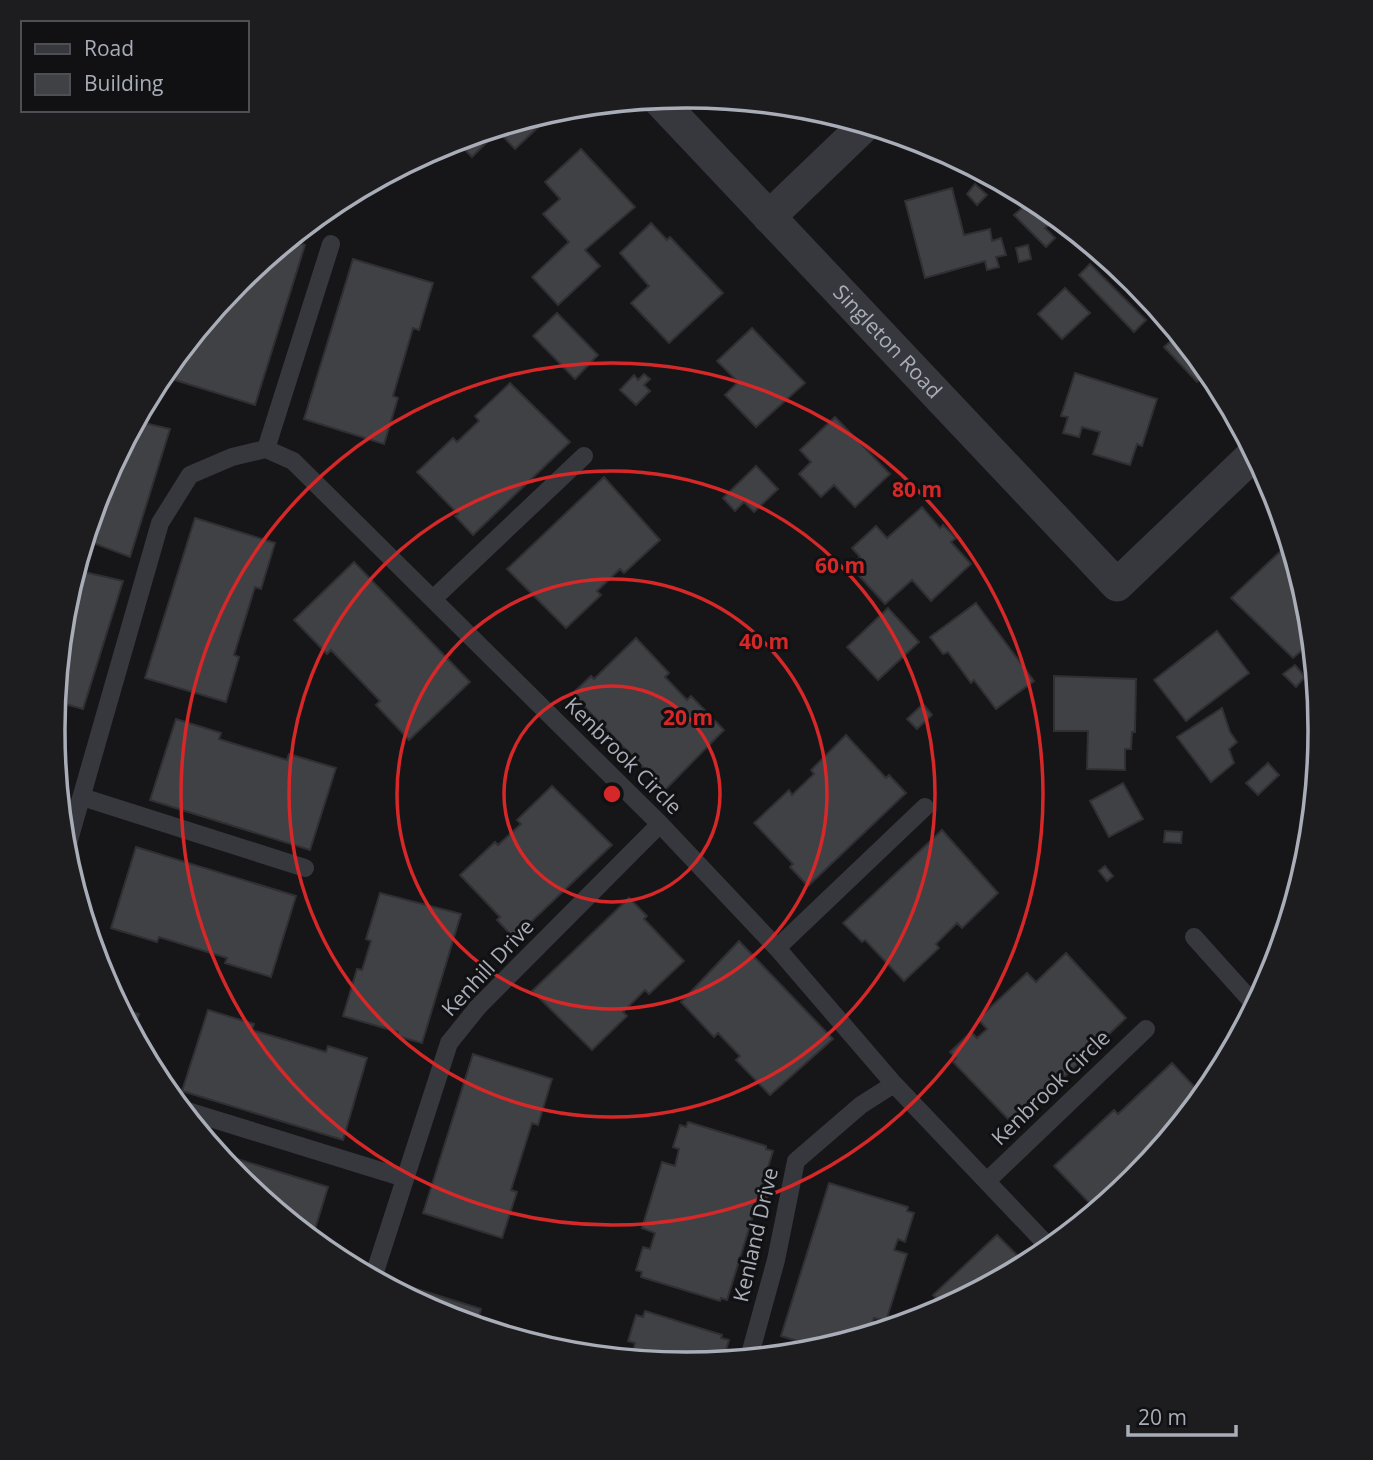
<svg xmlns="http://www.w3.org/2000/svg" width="1373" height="1460" font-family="'Open Sans',sans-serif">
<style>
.building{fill:#404145;stroke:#303034;stroke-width:2}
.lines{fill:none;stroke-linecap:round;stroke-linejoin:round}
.service{stroke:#37383d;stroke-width:18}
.minor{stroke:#37383d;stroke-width:33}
.ring{fill:none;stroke:#d62828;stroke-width:3.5}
.labels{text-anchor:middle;stroke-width:6;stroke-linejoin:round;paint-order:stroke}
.street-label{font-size:21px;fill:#a8adb8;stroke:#111113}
.rim{fill:none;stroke:#a8adb8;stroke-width:3.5}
.centre{fill:#d62828;stroke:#111113;stroke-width:3.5}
.ring-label{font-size:21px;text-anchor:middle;font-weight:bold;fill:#d62828;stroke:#111113;stroke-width:6;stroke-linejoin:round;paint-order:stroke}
</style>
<rect width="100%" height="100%" fill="#161618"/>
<path class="building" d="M 548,113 L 550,116 L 515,149 L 498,131 L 472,157 L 456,141 Z
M 581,149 L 635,207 L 585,250 L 600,266 L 558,305 L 532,277 L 569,242 L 543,214 L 560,199 L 545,182 Z
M 975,184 L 987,195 L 977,205 L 967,194 Z
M 952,188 L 964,235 L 990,229 L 992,241 L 1001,238 L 1006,255 L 996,257 L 999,267 L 987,270 L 985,261 L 925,278 L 905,201 Z
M 1035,205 L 1052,222 L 1045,228 L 1055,238 L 1046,247 L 1014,215 L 1023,207 L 1028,212 Z
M 651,223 L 667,240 L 670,237 L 723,293 L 669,343 L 631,303 L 649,286 L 620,253 Z
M 289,240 L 305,245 L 255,405 L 175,380 L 186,345 L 238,281 Z
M 1028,245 L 1031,259 L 1019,262 L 1016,248 Z
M 353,259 L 433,283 L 419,330 L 413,328 L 393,396 L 398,398 L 384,444 L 304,419 Z
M 1090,264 L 1146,320 L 1134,332 L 1079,275 Z
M 1065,288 L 1090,313 L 1062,339 L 1038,314 Z
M 557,313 L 598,355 L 575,379 L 533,336 Z
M 1165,319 L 1209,372 L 1197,382 L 1164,347 L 1173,339 L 1159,324 Z
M 752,328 L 805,383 L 756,427 L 725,395 L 738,382 L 717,361 Z
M 1075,373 L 1157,399 L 1142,446 L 1137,444 L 1130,465 L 1093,454 L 1100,432 L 1082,427 L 1079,437 L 1063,433 L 1068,417 L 1061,416 Z
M 644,374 L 650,379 L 644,385 L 650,391 L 636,405 L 620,390 L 634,375 L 638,380 Z
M 510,383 L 570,442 L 473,535 L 455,516 L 458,514 L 417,472 L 453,438 L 457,442 L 479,421 L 475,416 Z
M 835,417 L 890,474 L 855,507 L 834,485 L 821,497 L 799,474 L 811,462 L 800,450 Z
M 136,421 L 170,429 L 130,557 L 85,540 L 101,487 Z
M 756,466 L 778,489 L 754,512 L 744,502 L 735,511 L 723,498 Z
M 604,477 L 660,540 L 624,573 L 620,569 L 597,591 L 601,595 L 566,628 L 507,569 Z
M 922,507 L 940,528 L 943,525 L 956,538 L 951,542 L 971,564 L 931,601 L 912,580 L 885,604 L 850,566 L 860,557 L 852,548 L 876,526 L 887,538 Z
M 195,518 L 275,543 L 261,589 L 255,587 L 234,655 L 239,657 L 226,702 L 145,678 Z
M 1289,543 L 1308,607 L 1312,642 L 1293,658 L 1231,598 Z
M 354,562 L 470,682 L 409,740 L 376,705 L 380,701 L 331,650 L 327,654 L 294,620 Z
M 76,570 L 123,581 L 83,709 L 58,702 L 59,699 L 56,697 L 65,606 Z
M 976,603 L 1034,681 L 996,709 L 974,680 L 971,683 L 948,652 L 943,654 L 930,637 Z
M 888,608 L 919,642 L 878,680 L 847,647 Z
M 1217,631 L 1249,673 L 1186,721 L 1154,680 Z
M 636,638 L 669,673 L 665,677 L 687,700 L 691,696 L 724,730 L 665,790 L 572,694 L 591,676 L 594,679 Z
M 1295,665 L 1305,677 L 1296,687 L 1283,674 Z
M 1054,676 L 1136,679 L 1135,732 L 1132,732 L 1131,749 L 1125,749 L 1125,770 L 1087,769 L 1088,731 L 1054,731 Z
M 923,704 L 932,715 L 917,729 L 907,719 Z
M 1222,708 L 1230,732 L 1237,742 L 1229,749 L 1234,763 L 1211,782 L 1177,737 Z
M 176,719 L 221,733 L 219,739 L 287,760 L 289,754 L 336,768 L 310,850 L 150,800 Z
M 846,735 L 886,778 L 889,775 L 906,793 L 808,886 L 790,867 L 793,864 L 754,823 L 789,790 L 792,795 L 814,774 L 811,770 Z
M 1268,763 L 1279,775 L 1258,795 L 1246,783 Z
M 1123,783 L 1143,819 L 1109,837 L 1090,801 Z
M 552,786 L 612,845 L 514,938 L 497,920 L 500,917 L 460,875 L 495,842 L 498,845 L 521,824 L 517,820 Z
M 942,830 L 998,893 L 962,928 L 957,923 L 936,944 L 939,948 L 904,981 L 865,940 L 862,942 L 843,923 Z
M 1165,831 L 1182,832 L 1181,843 L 1164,842 Z
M 136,847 L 296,896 L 271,977 L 225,963 L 227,958 L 159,937 L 157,942 L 111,928 Z
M 1105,866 L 1113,876 L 1107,881 L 1099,871 Z
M 380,893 L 461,914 L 422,1043 L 397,1036 L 398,1032 L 343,1016 L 357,969 L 362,970 L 371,941 L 366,939 Z
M 629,898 L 647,916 L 644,919 L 684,961 L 649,994 L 645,990 L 623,1012 L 627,1016 L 592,1050 L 532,991 Z
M 739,941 L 833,1039 L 770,1095 L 736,1060 L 740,1056 L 718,1033 L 714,1037 L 681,1002 Z
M 1066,953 L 1126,1018 L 1016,1123 L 1011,1117 L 1008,1119 L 953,1062 L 956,1058 L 950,1052 L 971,1032 L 977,1038 L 987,1029 L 978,1019 L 1027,973 L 1036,982 Z
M 120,1009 L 139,1014 L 133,1033 Z
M 208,1010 L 254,1024 L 252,1030 L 326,1052 L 328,1046 L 367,1058 L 343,1140 L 182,1091 Z
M 473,1054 L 552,1079 L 538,1125 L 532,1123 L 511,1190 L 517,1192 L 502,1238 L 423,1213 Z
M 1172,1063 L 1203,1096 L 1135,1179 L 1096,1210 L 1054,1166 L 1114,1110 L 1118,1114 Z
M 688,1122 L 766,1146 L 766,1149 L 773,1151 L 727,1300 L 721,1298 L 720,1301 L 641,1277 L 642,1272 L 636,1270 L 643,1247 L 650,1249 L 655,1233 L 642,1228 L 662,1162 L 675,1166 L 679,1149 L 673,1147 L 680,1125 L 686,1127 Z
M 218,1153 L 328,1187 L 312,1239 L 238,1178 Z
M 829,1183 L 908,1207 L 907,1211 L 914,1213 L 905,1242 L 898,1239 L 894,1250 L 907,1254 L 886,1321 L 874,1318 L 870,1330 L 877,1332 L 821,1348 L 781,1336 Z
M 997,1235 L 1026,1264 L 937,1311 L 930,1304 L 936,1298 L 933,1295 Z
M 401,1284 L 481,1309 L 476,1326 L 444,1316 L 399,1291 Z
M 645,1311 L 722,1335 L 721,1338 L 729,1340 L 723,1360 L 686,1364 L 617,1357 L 619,1351 L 632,1355 L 635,1343 L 628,1341 L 636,1315 L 643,1317 Z"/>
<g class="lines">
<path class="service" d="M 266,449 L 331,244
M 433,599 L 584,456
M 82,797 L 305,868
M 65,854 L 160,523 L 190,475 L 232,457 L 266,449 L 293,461 L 660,824 L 777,948 L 894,1084 L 1050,1248
M 1194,937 L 1255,1005
M 777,948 L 925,807
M 181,1109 L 404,1178
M 987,1181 L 1146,1029
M 373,1278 L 449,1043 L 478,1007 L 660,824
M 749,1358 L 776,1260 L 796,1161 L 861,1105 L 894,1084"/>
<g class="minor">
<path id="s1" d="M 658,99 L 1117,585 L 1254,454"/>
<path d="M 769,217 L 865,125"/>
</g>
</g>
<g class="ring">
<circle cx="612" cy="794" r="108"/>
<circle cx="612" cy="794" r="215"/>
<circle cx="612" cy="794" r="323"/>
<circle cx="612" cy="794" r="431"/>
</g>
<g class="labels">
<g class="street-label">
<text dy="7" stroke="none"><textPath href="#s1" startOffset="334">Singleton Road</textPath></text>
<text transform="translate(623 756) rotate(45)" y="7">Kenbrook Circle</text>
<text transform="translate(488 968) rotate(-47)" y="7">Kenhill Drive</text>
<text transform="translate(1051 1088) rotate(-44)" y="7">Kenbrook Circle</text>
<text transform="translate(756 1235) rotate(-77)" y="7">Kenland Drive</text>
</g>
</g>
<path d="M0 0H1373V1460H0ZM686 108H687A621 621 0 0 1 1308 729V731A621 621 0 0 1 687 1352H686A621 621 0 0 1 65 731V729A621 621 0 0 1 686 108Z" fill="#1d1d20" fill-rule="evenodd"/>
<path class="rim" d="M686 108H687A621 621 0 0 1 1308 729V731A621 621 0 0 1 687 1352H686A621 621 0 0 1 65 731V729A621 621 0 0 1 686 108Z"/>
<circle cx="612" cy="794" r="10" class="centre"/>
<g class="ring-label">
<text x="917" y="497">80 m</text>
<text x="840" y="573">60 m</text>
<text x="764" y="649">40 m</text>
<text x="688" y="725">20 m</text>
</g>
<rect x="21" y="21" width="228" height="91" fill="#111113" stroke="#4d4f55" stroke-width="2"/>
<rect x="35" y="44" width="35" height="10" fill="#37383d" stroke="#4d4f55" stroke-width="2"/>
<text x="84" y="56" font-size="21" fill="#a8adb8">Road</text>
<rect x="35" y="74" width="35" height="21" fill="#404145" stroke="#4d4f55" stroke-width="2"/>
<text x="84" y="91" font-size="21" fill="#a8adb8">Building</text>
<path d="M1128 1425v10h108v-10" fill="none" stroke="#a8adb8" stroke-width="3.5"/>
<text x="1138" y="1425" font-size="21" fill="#a8adb8" stroke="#111113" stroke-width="5" paint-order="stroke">20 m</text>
</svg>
